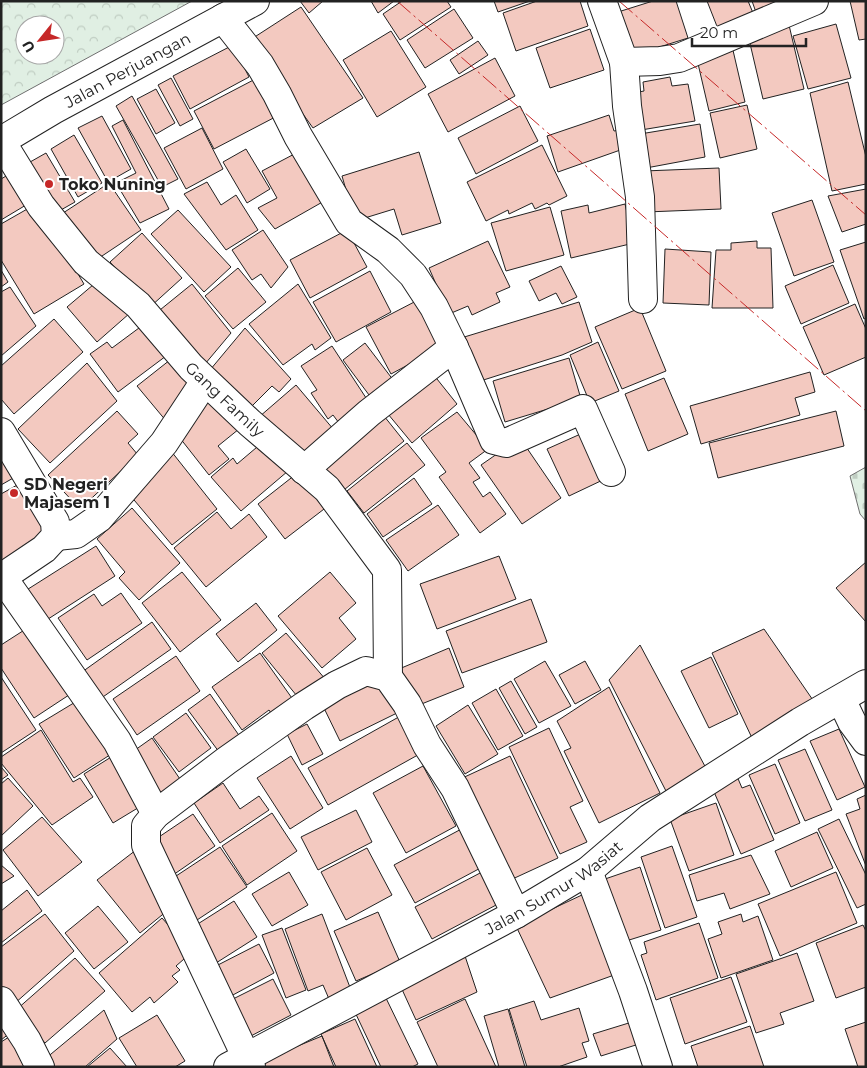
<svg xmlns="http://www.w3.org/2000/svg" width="867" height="1068" font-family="Montserrat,sans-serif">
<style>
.forest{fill:url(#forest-crowns);stroke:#6f6f6f;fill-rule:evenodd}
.cemetery{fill:url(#cemetery-stones);stroke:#6f6f6f}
.building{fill:#f3c9c0;stroke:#222}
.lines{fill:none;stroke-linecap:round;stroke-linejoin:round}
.street-casing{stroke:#222;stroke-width:30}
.secondary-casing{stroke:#222;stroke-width:30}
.street{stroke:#fff;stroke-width:28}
.secondary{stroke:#fff;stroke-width:28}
.power{stroke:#c62828;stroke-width:1;stroke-dasharray:18 4 2.5 4;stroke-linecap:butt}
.poi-dot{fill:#c62828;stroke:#fff;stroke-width:2}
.labels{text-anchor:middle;stroke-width:4;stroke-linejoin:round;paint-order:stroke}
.street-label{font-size:16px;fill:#222;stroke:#fff}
.poi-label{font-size:16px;font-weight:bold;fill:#222;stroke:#fff;text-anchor:start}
</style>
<defs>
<pattern id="forest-crowns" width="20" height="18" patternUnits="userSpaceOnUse" patternTransform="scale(1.25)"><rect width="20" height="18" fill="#e0efe3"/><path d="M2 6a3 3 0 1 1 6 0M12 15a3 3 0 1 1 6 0" fill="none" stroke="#c0cdc2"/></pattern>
<pattern id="cemetery-stones" width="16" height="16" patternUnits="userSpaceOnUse" patternTransform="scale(1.25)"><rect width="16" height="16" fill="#e0efe3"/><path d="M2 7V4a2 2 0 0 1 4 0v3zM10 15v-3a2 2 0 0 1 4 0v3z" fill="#c0cdc2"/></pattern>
</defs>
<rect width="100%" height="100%" fill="#fff"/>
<path class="forest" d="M 1,1 L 192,1 L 1,105 ZM 25,25 L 55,25 L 55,55 L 25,55 Z"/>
<path class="cemetery" d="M 866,467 L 866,521 L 860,514 L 850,476 Z"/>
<path class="building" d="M 300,1 L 323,1 L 309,13 Z
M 371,1 L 394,1 L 378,13 Z
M 402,1 L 447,1 L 451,7 L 400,40 L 383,14 Z
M 494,1 L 530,1 L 498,12 Z
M 537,1 L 580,1 L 588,26 L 516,51 L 503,13 Z
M 653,1 L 676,1 L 688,38 L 631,56 L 618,12 Z
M 707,1 L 748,1 L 756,20 L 720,34 Z
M 752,1 L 790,1 L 758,18 Z
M 850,1 L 866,1 L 866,39 L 859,40 Z
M 301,7 L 363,98 L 313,128 L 250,40 Z
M 454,9 L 473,38 L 425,68 L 407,40 Z
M 836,24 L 851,78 L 808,89 L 793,36 Z
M 789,25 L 804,89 L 763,99 L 748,35 Z
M 590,29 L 604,70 L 550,88 L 536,48 Z
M 391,31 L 426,87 L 377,117 L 343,60 Z
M 478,41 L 488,55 L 459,74 L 450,60 Z
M 233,45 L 249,77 L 190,109 L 173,76 Z
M 732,46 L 745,102 L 709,111 L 696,55 Z
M 495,58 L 515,96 L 448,132 L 428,94 Z
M 263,75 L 283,113 L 214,149 L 194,111 Z
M 670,77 L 672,86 L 688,84 L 695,121 L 635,131 L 628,94 L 644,91 L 643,82 Z
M 171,78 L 193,119 L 180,126 L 158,85 Z
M 848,82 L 866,157 L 866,184 L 832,191 L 810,93 Z
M 156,89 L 175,123 L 156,134 L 137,99 Z
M 132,96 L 178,179 L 162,187 L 116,106 Z
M 747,105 L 757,149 L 720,158 L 710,113 Z
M 520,106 L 538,141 L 476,174 L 458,138 Z
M 609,115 L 614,131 L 620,130 L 626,148 L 558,172 L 547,136 Z
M 102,116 L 131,169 L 108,182 L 78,128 Z
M 123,120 L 169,209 L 140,223 L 116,183 L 136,173 L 112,126 Z
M 700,124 L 705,157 L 646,168 L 640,134 Z
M 202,128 L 223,169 L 186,189 L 164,148 Z
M 74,135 L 102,183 L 78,197 L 51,149 Z
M 542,145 L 567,196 L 549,205 L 547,203 L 535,209 L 532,203 L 509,214 L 508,210 L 486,221 L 467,182 Z
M 246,149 L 270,189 L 247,203 L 223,162 Z
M 300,151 L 326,200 L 275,229 L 258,208 L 277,198 L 262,171 Z
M 419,152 L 441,223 L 402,235 L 394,209 L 355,221 L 342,176 Z
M 46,153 L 75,202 L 52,215 L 23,166 Z
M 719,168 L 721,209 L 646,212 L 644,171 Z
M 13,172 L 31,202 L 1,220 L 1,179 Z
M 207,182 L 221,205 L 236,195 L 258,230 L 226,250 L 184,194 Z
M 109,183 L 141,230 L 93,262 L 60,215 Z
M 866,189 L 866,224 L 842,232 L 828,196 Z
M 812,200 L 834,262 L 794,276 L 772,213 Z
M 36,204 L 84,284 L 34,314 L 1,260 L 1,224 Z
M 625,204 L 634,243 L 571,258 L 561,211 L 588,205 L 589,213 Z
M 550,207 L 564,255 L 506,271 L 491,223 Z
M 178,210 L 231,267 L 204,292 L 151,234 Z
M 263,230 L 288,267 L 271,288 L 261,274 L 252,280 L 232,250 Z
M 347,230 L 367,267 L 310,298 L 290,260 Z
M 142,233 L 182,278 L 150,307 L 110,262 Z
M 488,241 L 510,287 L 496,293 L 500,302 L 472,315 L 468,306 L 449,314 L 429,268 Z
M 757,241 L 757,248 L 771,248 L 773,308 L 712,308 L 716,250 L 731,250 L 731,243 Z
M 866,242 L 866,318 L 864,319 L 840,250 Z
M 665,249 L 711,252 L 709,305 L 663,303 Z
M 833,265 L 849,303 L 801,324 L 785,286 Z
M 561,266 L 577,297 L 562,304 L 556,293 L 539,301 L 529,281 Z
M 238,268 L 266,302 L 233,329 L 205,296 Z
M 1,270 L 8,282 L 1,287 Z
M 370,271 L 391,312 L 336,342 L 313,302 Z
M 100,279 L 130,313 L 97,342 L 67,307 Z
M 192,284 L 231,333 L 205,364 L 155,314 Z
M 298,284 L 331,338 L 315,350 L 312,344 L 283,365 L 249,324 Z
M 10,287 L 36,326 L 1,356 L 1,292 Z
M 420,299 L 445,345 L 391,374 L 366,327 Z
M 579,302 L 592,342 L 562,355 L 474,383 L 461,338 Z
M 855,304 L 866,329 L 866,357 L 824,375 L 803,327 Z
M 640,308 L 666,371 L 622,389 L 595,327 Z
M 54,319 L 83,352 L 14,414 L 1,399 L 1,366 Z
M 143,325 L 166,356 L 118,392 L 90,354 L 107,342 L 112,348 Z
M 245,328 L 291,379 L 279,392 L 272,386 L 250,408 L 210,370 Z
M 598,342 L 619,391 L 590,403 L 570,355 Z
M 365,343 L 397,385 L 375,403 L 343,360 Z
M 332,346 L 372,407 L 342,427 L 333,415 L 328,419 L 311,393 L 317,390 L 301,366 Z
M 175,356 L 198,386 L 167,422 L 137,386 Z
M 569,358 L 581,399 L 505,422 L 493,381 Z
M 87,363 L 117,401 L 50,463 L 18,429 Z
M 429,369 L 457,404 L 412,443 L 383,408 Z
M 810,372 L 815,392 L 795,398 L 800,415 L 701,444 L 690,406 Z
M 664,378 L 688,434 L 648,451 L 625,394 Z
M 296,385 L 334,430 L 301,458 L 259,417 Z
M 205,390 L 239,429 L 218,446 L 229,459 L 209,475 L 176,433 Z
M 117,411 L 138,434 L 128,443 L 138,455 L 80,509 L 48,475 Z
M 380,411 L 404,441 L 339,494 L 315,465 Z
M 836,411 L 844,446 L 718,478 L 709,443 Z
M 457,412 L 488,449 L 469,463 L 480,478 L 473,482 L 483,497 L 490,492 L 506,514 L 480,533 L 439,477 L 446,472 L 421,438 Z
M 585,432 L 607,478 L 569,496 L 547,449 Z
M 520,438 L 561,498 L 522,524 L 481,465 Z
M 263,442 L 288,471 L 241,511 L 211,477 L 233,458 L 237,464 Z
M 407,443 L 425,465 L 364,513 L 347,491 Z
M 171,451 L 217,509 L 172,545 L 129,494 Z
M 1,453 L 15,477 L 1,485 Z
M 300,471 L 328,506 L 285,539 L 258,504 Z
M 414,478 L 432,504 L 383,537 L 367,514 Z
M 19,484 L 47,537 L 1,561 L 1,494 Z
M 438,505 L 459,535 L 408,571 L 386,540 Z
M 132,508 L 180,563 L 139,600 L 119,578 L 125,572 L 97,539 Z
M 217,512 L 231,529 L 249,514 L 267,537 L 206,587 L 174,548 Z
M 96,546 L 115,576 L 45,621 L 25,591 Z
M 499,556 L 516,599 L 437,629 L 420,584 Z
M 866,562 L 866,622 L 836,588 Z
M 182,572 L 221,620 L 180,652 L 142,603 Z
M 330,572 L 356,603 L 339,618 L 356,639 L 322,668 L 278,616 Z
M 121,593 L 142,623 L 87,660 L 58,618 L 94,594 L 102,606 Z
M 531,599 L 547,642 L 462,673 L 446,631 Z
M 256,603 L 277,630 L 238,662 L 216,634 Z
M 152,622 L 171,649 L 100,699 L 82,672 Z
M 29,627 L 72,693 L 34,718 L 1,668 L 1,645 Z
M 764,629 L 817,706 L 752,738 L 712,653 Z
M 286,633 L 326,680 L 301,701 L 262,653 Z
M 640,645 L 707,770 L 666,791 L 609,680 Z
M 449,648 L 464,687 L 414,707 L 399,669 Z
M 260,653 L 294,701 L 273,716 L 269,710 L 242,730 L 212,687 Z
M 176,656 L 200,691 L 137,735 L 113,699 Z
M 711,657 L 738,714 L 709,728 L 681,671 Z
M 545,661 L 571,706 L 539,723 L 514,679 Z
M 585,661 L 601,690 L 575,704 L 559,675 Z
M 378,676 L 397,713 L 340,741 L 322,704 Z
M 1,677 L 36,730 L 1,753 Z
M 511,681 L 537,727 L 525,734 L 499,688 Z
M 609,687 L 660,793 L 599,823 L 564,751 L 571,748 L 557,721 Z
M 496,689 L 523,736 L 498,750 L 472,703 Z
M 210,694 L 243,741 L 222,756 L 188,710 Z
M 82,698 L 116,751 L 74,778 L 39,724 Z
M 468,705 L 498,754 L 465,774 L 436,726 Z
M 186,713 L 211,748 L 179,772 L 153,737 Z
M 404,714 L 425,751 L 328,805 L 308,768 Z
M 307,724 L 323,754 L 302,765 L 287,734 Z
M 549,728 L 583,801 L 570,807 L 587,842 L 560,854 L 509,747 Z
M 839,729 L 865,787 L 837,800 L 810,741 Z
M 41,730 L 73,782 L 80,778 L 93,797 L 52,825 L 1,763 L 1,757 Z
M 152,738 L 182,782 L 158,799 L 128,755 Z
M 805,749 L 832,810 L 805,821 L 778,760 Z
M 116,754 L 146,803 L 113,823 L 84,774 Z
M 291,756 L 323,808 L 290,829 L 257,778 Z
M 510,756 L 558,858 L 506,882 L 458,780 Z
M 775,764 L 800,823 L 775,834 L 749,775 Z
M 423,766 L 456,826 L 406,853 L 373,793 Z
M 1,767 L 8,775 L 1,780 Z
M 736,774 L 742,788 L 750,785 L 774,840 L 741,854 L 711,785 Z
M 8,778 L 33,806 L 1,836 L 1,784 Z
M 223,783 L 240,809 L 259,796 L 269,810 L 220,843 L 194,803 Z
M 866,795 L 866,866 L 846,814 L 860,809 L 857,799 Z
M 716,803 L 734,855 L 689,871 L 670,819 Z
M 356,810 L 372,842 L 318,870 L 301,837 Z
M 272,813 L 297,851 L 247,885 L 222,846 Z
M 193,814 L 215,846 L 173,875 L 150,843 Z
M 42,817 L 82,862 L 38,896 L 3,850 Z
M 839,819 L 866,875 L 866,904 L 857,908 L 818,829 Z
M 467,826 L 488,864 L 415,903 L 394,865 Z
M 817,832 L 833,868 L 791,887 L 775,851 Z
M 672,846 L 697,917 L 665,928 L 641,857 Z
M 220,847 L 247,887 L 197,920 L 170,880 Z
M 367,848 L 392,895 L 346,920 L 321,872 Z
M 136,850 L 173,906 L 140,933 L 97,880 Z
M 751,855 L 770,894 L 730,909 L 724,893 L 697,901 L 689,875 Z
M 1,865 L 14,876 L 1,884 Z
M 640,867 L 661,930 L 626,941 L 605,879 Z
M 289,872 L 308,905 L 272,926 L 252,894 Z
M 482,872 L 498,904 L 432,939 L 415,907 Z
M 836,872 L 857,923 L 780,956 L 758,904 Z
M 27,890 L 42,911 L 1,943 L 1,911 Z
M 584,894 L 617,974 L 550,998 L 516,926 Z
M 234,901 L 257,937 L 216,963 L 193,927 Z
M 98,906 L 128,942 L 94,969 L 65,933 Z
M 378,912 L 400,962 L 356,981 L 334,931 Z
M 45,914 L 74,951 L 14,1004 L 1,988 L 1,947 Z
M 322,914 L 351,990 L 329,999 L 323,985 L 308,991 L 285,929 Z
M 741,914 L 743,922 L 758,916 L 773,960 L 721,978 L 708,939 L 722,934 L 718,922 Z
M 162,918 L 192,952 L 176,966 L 180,970 L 172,976 L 178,982 L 154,1003 L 150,997 L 132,1012 L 99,973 Z
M 699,923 L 718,978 L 656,1000 L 641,955 L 647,953 L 644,942 Z
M 863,925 L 866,931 L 866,987 L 836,998 L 816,943 Z
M 282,928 L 306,990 L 286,998 L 262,935 Z
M 259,944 L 274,973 L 231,996 L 214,967 Z
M 464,953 L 477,992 L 416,1020 L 400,985 Z
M 797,953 L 814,1001 L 780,1013 L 784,1024 L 756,1033 L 736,974 Z
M 75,958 L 105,991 L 45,1043 L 16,1010 Z
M 731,977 L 747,1022 L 685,1044 L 670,998 Z
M 273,979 L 291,1015 L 249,1037 L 231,1000 Z
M 384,994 L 418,1064 L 412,1067 L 381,1067 L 353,1008 Z
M 465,999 L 496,1067 L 438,1067 L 417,1022 Z
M 534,1001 L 541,1020 L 579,1008 L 589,1041 L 582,1043 L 587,1057 L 558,1067 L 527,1067 L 509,1009 Z
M 508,1009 L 525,1067 L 499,1067 L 484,1016 Z
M 104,1010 L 117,1039 L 85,1067 L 52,1067 L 45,1059 Z
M 157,1015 L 185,1061 L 175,1067 L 137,1067 L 119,1038 Z
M 355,1019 L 377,1067 L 336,1067 L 321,1034 Z
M 1,1021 L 10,1033 L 1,1040 Z
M 632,1022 L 639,1044 L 601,1056 L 593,1034 Z
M 866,1022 L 866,1067 L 858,1067 L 845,1029 Z
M 750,1026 L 764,1067 L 698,1067 L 691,1046 Z
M 322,1036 L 334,1067 L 261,1067 L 259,1062 Z
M 9,1037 L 32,1067 L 1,1067 L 1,1042 Z
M 110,1048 L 127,1067 L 87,1067 Z"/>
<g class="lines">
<g class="street-casing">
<g id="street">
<path d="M 602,1 L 624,62 L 660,61 L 679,58 L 814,1"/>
<path d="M 223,18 L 260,65 L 277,94 L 298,136 L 349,222 L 388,250 L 413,275 L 434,307 L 458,356 L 494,440 L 506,443 L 583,409 L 611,472"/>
<path d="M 624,62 L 627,106 L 640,197 L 643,299"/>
<path id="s1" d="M 1,141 L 41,206 L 86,262 L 138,305 L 191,367 L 250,423 L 327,489 L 387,570 L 388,677"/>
<path d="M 1,432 L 55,522 L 56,536 L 44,549 L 1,578"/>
<path d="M 304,470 L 369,413 L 454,347"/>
<path d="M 56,536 L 76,534 L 99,518 L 164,443 L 205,381"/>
<path d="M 3,578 L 117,741 L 156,814"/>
<path d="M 841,699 L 852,722 L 866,741"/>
<path d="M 588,871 L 633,991 L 658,1067"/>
<path d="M 1,1001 L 27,1041 L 40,1067"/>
<path id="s2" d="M 228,1067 L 516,914 L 588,871 L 650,818 L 800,722 L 866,684"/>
<path d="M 251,1067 L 146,845 L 146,826 L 156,814 L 226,761 L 304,706 L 337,685 L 366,671 L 388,677 L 407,704 L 427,745 L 455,788 L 516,914"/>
</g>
</g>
<g class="secondary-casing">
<g id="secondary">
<path id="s3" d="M 1,141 L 53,110 L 255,1"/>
</g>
</g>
<use href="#street" class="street"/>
<use href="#secondary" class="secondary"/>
<path class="power" d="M 397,1 L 866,411
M 619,1 L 866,215"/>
</g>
<g class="poi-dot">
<circle cx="49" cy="184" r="5"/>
<circle cx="14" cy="493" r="5"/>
</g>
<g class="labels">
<g class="street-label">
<text dy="6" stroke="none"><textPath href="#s3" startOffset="145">Jalan Perjuangan</textPath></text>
<text dy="6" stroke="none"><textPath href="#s1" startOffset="344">Gang Family</textPath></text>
<text dy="6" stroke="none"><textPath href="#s2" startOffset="372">Jalan Sumur Wasiat</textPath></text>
</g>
<g class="poi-label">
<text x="59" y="190">Toko Nuning</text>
<text x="24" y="490">SD Negeri<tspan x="24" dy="18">Majasem 1</tspan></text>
</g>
</g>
<rect width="867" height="1068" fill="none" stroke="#222222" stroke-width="5"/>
<g transform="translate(40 40) rotate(240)"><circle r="24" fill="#ffffff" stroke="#a7a7a7"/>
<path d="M0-4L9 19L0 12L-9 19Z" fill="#c62828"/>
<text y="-8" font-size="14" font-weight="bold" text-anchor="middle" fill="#222222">U</text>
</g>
<path d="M692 38v8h114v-8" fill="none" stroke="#222222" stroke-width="2.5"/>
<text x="700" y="38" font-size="15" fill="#222222" stroke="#ffffff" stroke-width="4" paint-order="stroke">20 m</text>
</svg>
